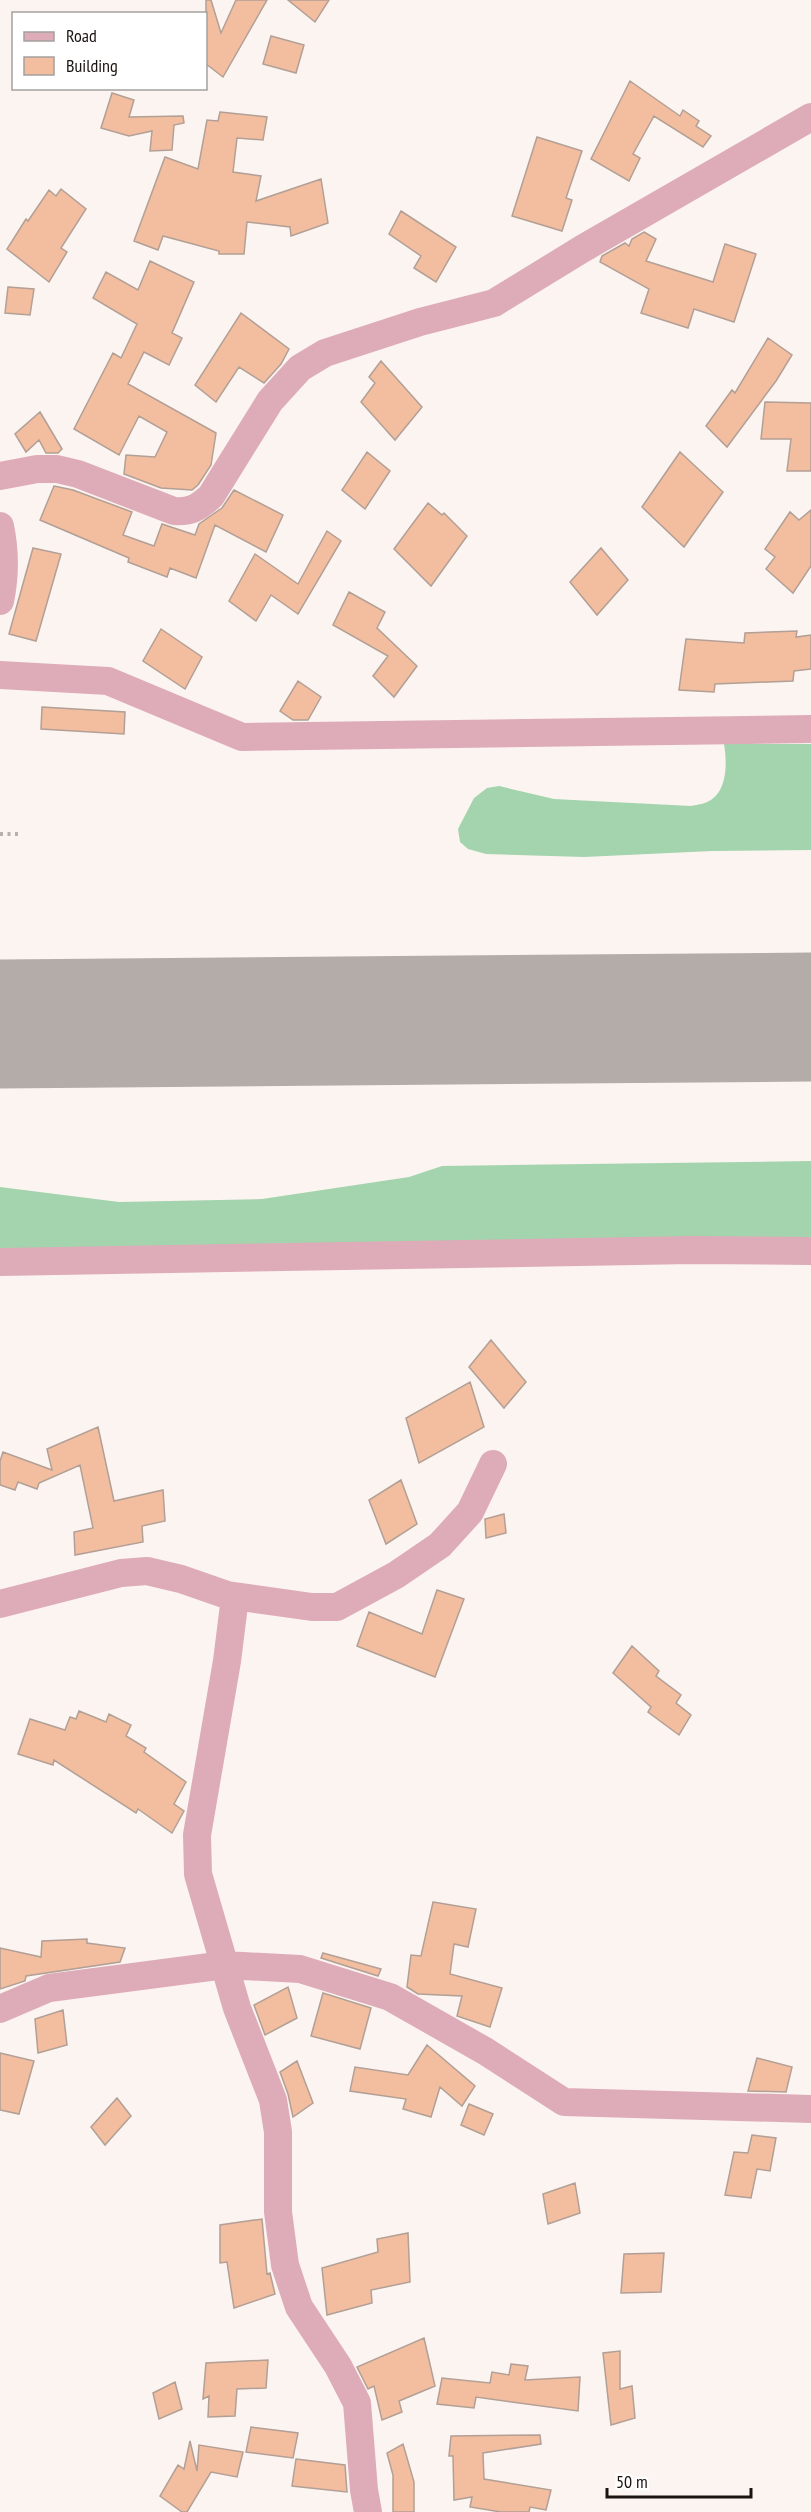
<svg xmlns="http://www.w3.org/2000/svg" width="811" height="2512" font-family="'PT Sans Narrow',sans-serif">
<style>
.forest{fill:#a4d4ad}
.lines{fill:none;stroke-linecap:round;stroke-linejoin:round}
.runway{stroke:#b4aca8;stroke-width:129}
.building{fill:#f3bea0;stroke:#b29f95;stroke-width:1.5}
.path{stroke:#b8b0ac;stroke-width:4;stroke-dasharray:3 4.5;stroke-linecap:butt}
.minor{stroke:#deacb8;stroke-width:28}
</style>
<rect width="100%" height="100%" fill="#fcf4f0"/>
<path class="forest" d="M 724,744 L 811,744 L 811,850 L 712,851 L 584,857 L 486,854 L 468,849 L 460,842 L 458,829 L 474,798 L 487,788 L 499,786 L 554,799 L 691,806 C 696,805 704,804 709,801 C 728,791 727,761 724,744 Z
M 811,1161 L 811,1247 L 0,1252 L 0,1187 L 119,1202 L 262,1199 L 409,1177 L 442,1166 Z"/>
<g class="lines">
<path class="runway" d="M 0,1024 L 811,1017"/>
</g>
<path class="building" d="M 206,0 L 211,0 L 221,33 L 236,0 L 267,0 L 223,77 L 206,64 Z
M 288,0 L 329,0 L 315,22 Z
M 271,36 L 304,45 L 296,73 L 263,64 Z
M 630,81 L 680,116 L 683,110 L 699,121 L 696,126 L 711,136 L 703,147 L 654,116 L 633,154 L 640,158 L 629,181 L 591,159 Z
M 112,93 L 134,100 L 129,117 L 183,116 L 184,123 L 174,125 L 172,150 L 150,151 L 152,131 L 129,136 L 101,128 Z
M 220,112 L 267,117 L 263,140 L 237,138 L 233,172 L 261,176 L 256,201 L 321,179 L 328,223 L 291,236 L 290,227 L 247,222 L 244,254 L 219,254 L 219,251 L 163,236 L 158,250 L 134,241 L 165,157 L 198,169 L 207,120 L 218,121 Z
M 537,137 L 582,151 L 566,198 L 572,200 L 562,231 L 512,216 Z
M 61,189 L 86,209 L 61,248 L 67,252 L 49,282 L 7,249 L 26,219 L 28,221 L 49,190 L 56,196 Z
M 401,211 L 456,247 L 436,282 L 414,268 L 421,256 L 389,234 Z
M 644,232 L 656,239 L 646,261 L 713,282 L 725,244 L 756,254 L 734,322 L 694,309 L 688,328 L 641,313 L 649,289 L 600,262 L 602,256 L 625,243 L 629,246 L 632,239 Z
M 150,261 L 194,282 L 172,333 L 182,338 L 169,365 L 144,352 L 128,384 L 216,433 L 211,465 L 198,485 L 192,490 L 161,488 L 124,474 L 126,455 L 155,457 L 167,432 L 139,416 L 119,455 L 74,429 L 113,353 L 121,358 L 137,324 L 93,298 L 106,272 L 138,290 Z
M 8,287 L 34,289 L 30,315 L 5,313 Z
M 241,313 L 289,349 L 281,364 L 264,383 L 239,367 L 216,402 L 195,385 Z
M 768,338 L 792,355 L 776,381 L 727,447 L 706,426 L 732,390 L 735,393 Z
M 381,361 L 422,407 L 395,440 L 361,402 L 375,383 L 369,377 Z
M 765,402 L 811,403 L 811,471 L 787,471 L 791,439 L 761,439 Z
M 40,412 L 62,449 L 58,453 L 46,453 L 39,440 L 26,452 L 15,434 Z
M 367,452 L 390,471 L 365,509 L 342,490 Z
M 680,452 L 723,492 L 684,547 L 642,507 Z
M 54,486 L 73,490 L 132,512 L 123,535 L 154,546 L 162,524 L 195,535 L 199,524 L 222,508 L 234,490 L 283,515 L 266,552 L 215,525 L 196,578 L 170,568 L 167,577 L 128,562 L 129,558 L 40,520 Z
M 428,503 L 442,515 L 444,513 L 467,536 L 431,586 L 394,549 Z
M 811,510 L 811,566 L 793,593 L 766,569 L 775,557 L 765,549 L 790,512 L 799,520 Z
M 327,531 L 341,541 L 298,614 L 271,595 L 256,621 L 229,601 L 255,554 L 298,584 Z
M 33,548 L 61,554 L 36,641 L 9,634 Z
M 601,548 L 628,580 L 597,615 L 570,582 Z
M 349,592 L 385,612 L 377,628 L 417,666 L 394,697 L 373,676 L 388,656 L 333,625 Z
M 161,629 L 202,657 L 185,689 L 143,661 Z
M 797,631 L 796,637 L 811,635 L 811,669 L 794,671 L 793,681 L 715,684 L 714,692 L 679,690 L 686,639 L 744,643 L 745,633 Z
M 298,681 L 321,697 L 308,720 L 293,720 L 280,711 Z
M 42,707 L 125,712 L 124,734 L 41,729 Z
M 491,1340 L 526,1382 L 504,1408 L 469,1367 Z
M 470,1382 L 484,1427 L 419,1463 L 406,1418 Z
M 98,1427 L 114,1501 L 163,1490 L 165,1521 L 142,1526 L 143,1542 L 75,1555 L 74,1532 L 93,1528 L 80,1465 L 39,1483 L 37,1489 L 18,1482 L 15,1490 L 0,1485 L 0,1461 L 3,1452 L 52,1470 L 47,1449 Z
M 401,1480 L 417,1524 L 386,1544 L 369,1500 Z
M 504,1514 L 506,1533 L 486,1538 L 485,1519 Z
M 437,1590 L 464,1599 L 435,1677 L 357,1646 L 369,1612 L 422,1634 Z
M 632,1646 L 659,1671 L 656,1676 L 681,1695 L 676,1703 L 691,1715 L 679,1735 L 648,1712 L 651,1707 L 613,1673 Z
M 79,1711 L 106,1722 L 109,1714 L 131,1725 L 126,1736 L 146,1748 L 144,1752 L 186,1782 L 174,1804 L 184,1811 L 172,1833 L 138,1809 L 136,1813 L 54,1760 L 53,1765 L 18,1754 L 30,1719 L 65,1730 L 70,1717 L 76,1719 Z
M 433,1902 L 476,1909 L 468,1947 L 454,1944 L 450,1974 L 502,1988 L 490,2027 L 457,2016 L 462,1996 L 418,1994 L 407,1987 L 411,1955 L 421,1956 Z
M 87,1939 L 87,1943 L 125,1948 L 120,1962 L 26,1976 L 25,1981 L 0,1989 L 0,1948 L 41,1957 L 42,1941 Z
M 323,1953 L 381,1969 L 378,1976 L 321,1958 Z
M 288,1987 L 297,2018 L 265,2035 L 254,2005 Z
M 323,1993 L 371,2008 L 360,2049 L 311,2036 Z
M 63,2010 L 67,2045 L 38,2053 L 35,2019 Z
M 427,2045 L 475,2086 L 462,2106 L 440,2087 L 431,2117 L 403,2109 L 406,2099 L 350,2091 L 355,2067 L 408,2075 Z
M 0,2053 L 34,2061 L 19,2114 L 0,2110 Z
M 757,2058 L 792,2067 L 786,2092 L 748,2091 Z
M 297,2061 L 313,2103 L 293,2117 L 288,2094 L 280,2072 Z
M 117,2098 L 131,2116 L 105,2145 L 91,2127 Z
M 469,2104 L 493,2114 L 484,2135 L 461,2125 Z
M 752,2135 L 776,2138 L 770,2171 L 757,2169 L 751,2198 L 725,2195 L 734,2152 L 748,2153 Z
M 575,2183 L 580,2213 L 548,2224 L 543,2194 Z
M 262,2219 L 267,2274 L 270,2273 L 275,2294 L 234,2308 L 227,2262 L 220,2263 L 220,2225 Z
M 408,2233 L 410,2282 L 371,2290 L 372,2303 L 327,2315 L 322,2268 L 378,2252 L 377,2239 Z
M 664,2253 L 661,2292 L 621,2293 L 624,2254 Z
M 424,2338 L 435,2386 L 399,2401 L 402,2412 L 382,2420 L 374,2386 L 368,2389 L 357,2367 Z
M 620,2351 L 620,2389 L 632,2386 L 635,2418 L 611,2425 L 603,2353 Z
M 268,2360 L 266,2388 L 237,2389 L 235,2416 L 208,2417 L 209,2396 L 203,2399 L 206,2363 Z
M 511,2364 L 528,2366 L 525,2380 L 580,2377 L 578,2411 L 476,2397 L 474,2408 L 437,2404 L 442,2378 L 490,2383 L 492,2372 L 509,2375 Z
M 175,2382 L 182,2409 L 159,2419 L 153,2393 Z
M 251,2427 L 298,2433 L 293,2458 L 246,2452 Z
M 540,2435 L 541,2444 L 483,2453 L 484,2479 L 551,2490 L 546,2510 L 530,2507 L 529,2512 L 501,2512 L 470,2507 L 472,2497 L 454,2500 L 453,2456 L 449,2456 L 451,2436 Z
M 190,2441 L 197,2471 L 199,2445 L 243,2452 L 237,2477 L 211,2472 L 187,2512 L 182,2512 L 160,2496 L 178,2465 L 184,2469 Z
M 403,2444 L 414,2482 L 414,2512 L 393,2512 L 393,2475 L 387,2453 Z
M 296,2459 L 345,2465 L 347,2492 L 292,2486 Z"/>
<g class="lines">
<path class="path" d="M 0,834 L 21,834"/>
<path class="minor" d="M 0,476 L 37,469 L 57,469 L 78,474 L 174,511 C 191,512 198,508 211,496 L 270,401 L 300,368 L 325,353 L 420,322 L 494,303 L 582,249 L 811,117
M 0,526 C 5,550 5,577 0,601
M 0,675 L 108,681 L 242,737 L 811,729
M 0,1262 L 692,1250 L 811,1251
M 235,1597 L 227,1661 L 197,1835 L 198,1874 L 237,2008 L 273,2100 L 278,2132 L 278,2212 L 285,2265 L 299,2307 L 338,2366 L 357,2403 L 364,2490 L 368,2512
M 0,1604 L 121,1573 L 147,1571 L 181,1579 L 227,1595 L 312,1607 L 337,1607 L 396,1575 L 440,1545 L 470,1512 L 493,1464
M 0,2009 L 49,1988 L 225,1965 L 300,1969 L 390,1997 L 485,2051 L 564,2102 L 811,2109"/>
</g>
<rect x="12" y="12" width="195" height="78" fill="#ffffff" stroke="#a3a19f" stroke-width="1.5"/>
<rect x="24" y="32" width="30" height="9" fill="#deacb8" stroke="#a3a19f" stroke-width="1.5"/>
<text x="66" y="42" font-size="18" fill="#1a1410">Road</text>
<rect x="24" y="57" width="30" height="18" fill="#f3bea0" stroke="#a3a19f" stroke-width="1.5"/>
<text x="66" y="72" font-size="18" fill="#1a1410">Building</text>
<path d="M607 2488v9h144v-9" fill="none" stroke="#1a1410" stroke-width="3"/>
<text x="616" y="2488" font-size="18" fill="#1a1410" stroke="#ffffff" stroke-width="4.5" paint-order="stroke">50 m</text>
</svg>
